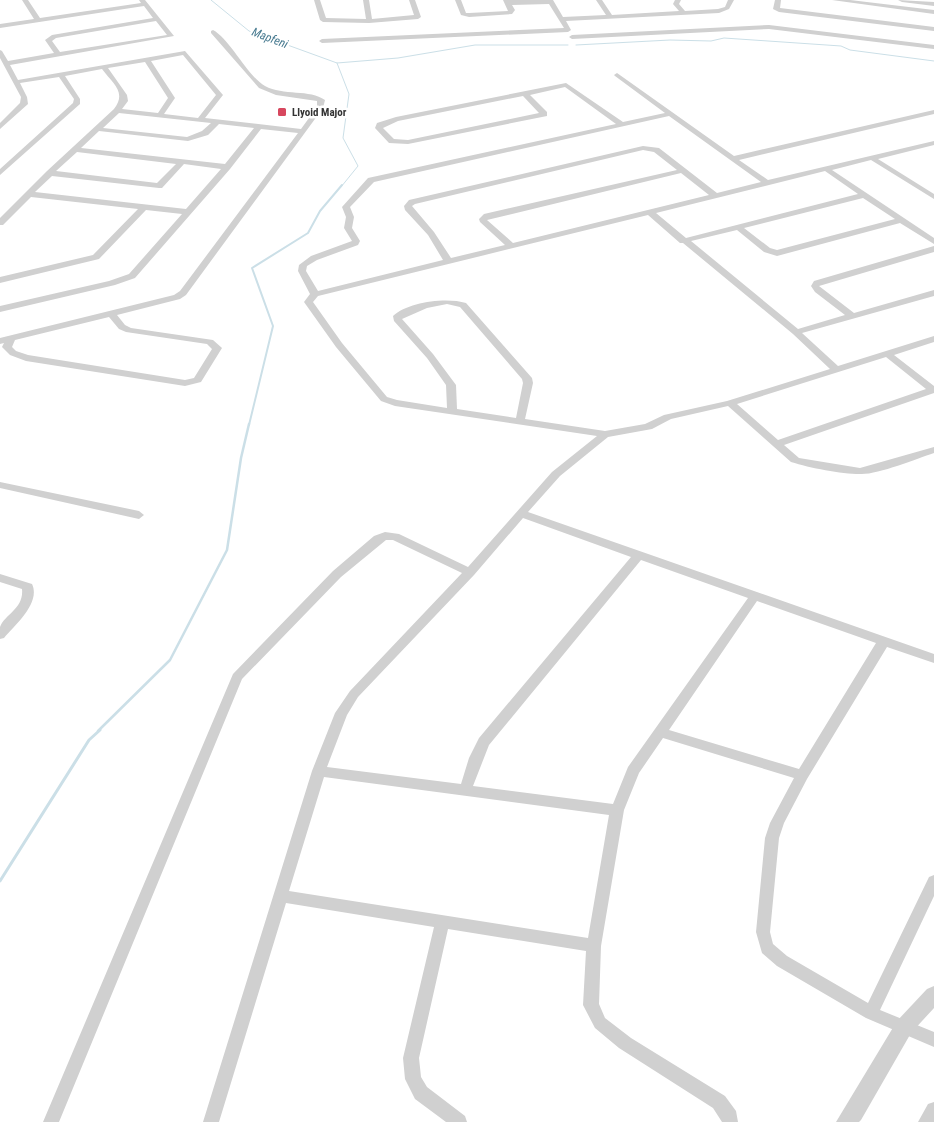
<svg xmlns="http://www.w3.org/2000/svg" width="934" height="1122" font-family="'Roboto Condensed',sans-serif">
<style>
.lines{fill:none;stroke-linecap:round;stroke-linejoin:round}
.stream-far3{stroke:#cbdfe7;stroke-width:1}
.stream-far2{stroke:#cbdfe7;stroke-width:2}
.stream-far1{stroke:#cbdfe7;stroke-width:2.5}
.stream{stroke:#cbdfe7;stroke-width:3}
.minor{fill:#d0d0d0;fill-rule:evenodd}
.tertiary{fill:#d0d0d0;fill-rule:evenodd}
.poi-dot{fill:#d7475e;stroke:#fff;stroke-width:2}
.labels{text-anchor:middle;stroke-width:5;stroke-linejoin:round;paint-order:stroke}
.far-poi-label{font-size:11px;font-weight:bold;fill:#333;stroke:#fff;text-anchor:start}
.far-water-label{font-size:12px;font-style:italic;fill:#46798f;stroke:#fff}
</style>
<rect width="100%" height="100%" fill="#fff"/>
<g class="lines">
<path class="stream-far3" d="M 211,0 L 249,31 L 337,63 L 398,58 L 475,45 L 568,45
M 576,45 L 670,40 L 711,41 L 724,38 L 841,46 L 850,50 L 934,61
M 337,63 L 349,94 L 343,138 L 358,166 L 341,187"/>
<path class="stream-far2" d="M 249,425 L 273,326 L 252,268 L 308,233 L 320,211 L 342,185"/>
<path class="stream-far1" d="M 98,731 L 170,660 L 227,550 L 241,458 L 249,424"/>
<path class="stream" d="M 0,881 L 89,740 L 100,730"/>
<path class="minor" d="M 22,0 L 28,0 L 40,18 L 141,3 L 139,0 L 145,0 L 174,36 L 10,65 L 18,80 L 185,51 L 223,95 L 205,118 L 301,129 L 317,107 L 317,101 L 276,95 L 259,88 L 211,33 L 211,31 L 213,30 C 230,39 248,77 265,86 C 283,96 310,89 325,100 L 323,108 L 186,295 L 180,299 L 117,315 L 125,325 L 131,328 L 213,340 L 222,348 L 201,382 L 185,386 L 26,361 L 10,355 L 2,347 L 4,343 L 0,344 L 0,338 L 174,295 L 180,291 L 298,133 L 261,129 L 230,169 L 135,278 L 115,285 L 0,312 L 0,306 L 109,281 L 129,274 L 182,214 L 146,210 L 99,259 L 0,283 L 0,277 L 93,255 L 138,209 L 31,197 L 3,225 L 0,225 L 0,218 L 47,171 L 114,109 C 127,92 113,84 102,69 L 65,76 L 80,99 L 80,104 L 0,175 L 0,169 L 73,103 L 74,99 L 59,77 L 20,83 L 27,97 L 28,104 L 0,129 L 0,123 L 20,103 L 21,97 L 0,58 L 0,50 L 2,51 L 8,61 L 54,53 L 45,40 L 52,35 L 153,18 L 144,6 L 0,28 L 0,24 L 34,19 ZM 156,21 L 167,35 L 60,52 L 52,41 L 56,38 ZM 183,55 L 216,95 L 198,118 L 164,114 L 175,98 L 151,61 ZM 145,62 L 168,98 L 158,113 L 122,109 L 128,101 L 127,95 L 108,68 ZM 119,113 L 211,123 L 202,131 L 187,137 L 103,128 ZM 219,124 L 254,128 L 225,164 L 81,148 L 99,131 L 188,141 L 208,135 ZM 77,152 L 176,164 L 157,183 L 56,171 ZM 184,164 L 221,169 L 186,209 L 35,192 L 52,176 L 159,188 L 162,188 ZM 109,317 L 119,329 L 126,332 L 207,344 L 212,349 L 194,378 L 185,380 L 28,355 L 16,351 L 12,347 L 15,340 Z
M 314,0 L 320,0 L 326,18 L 366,19 L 363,0 L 369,0 L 372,19 L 414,15 L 409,0 L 415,0 L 421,17 L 418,19 L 369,23 L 323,22 L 320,20 Z
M 455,0 L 461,0 L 466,13 L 469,13 L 508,11 L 503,0 L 553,0 L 563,17 L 606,15 L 596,0 L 602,0 L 612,15 L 679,11 L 673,4 L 675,0 L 681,0 L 679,4 L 685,11 L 718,9 L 725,7 L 728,0 L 734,0 L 729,9 L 719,13 L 566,21 L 571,30 L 568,32 L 322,43 L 319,41 L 322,39 L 564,28 L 549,4 L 512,5 L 515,10 L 512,14 L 469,17 L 461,15 Z
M 775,0 L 781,0 L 780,8 L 934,27 L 934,31 L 779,12 L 773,9 Z
M 832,0 L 850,0 L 934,10 L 934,14 Z
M 769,25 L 934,45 L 934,49 L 769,29 L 572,39 L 569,37 L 572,35 Z
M 617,73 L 734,156 L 934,110 L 934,114 L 739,160 L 768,180 L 934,141 L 934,145 L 878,159 L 934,194 L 934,199 L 871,160 L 832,170 L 934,238 L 934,244 L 900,223 L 777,256 L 764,252 L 737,230 L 691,241 L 798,329 L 845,315 L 815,292 L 811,286 L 814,281 L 934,246 L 934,252 L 819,286 L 854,313 L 934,290 L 934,296 L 802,333 L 838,366 L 934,336 L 934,342 L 894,355 L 934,386 L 934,393 L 784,445 L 799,458 L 860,468 L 934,447 L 934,453 C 916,459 877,475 860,474 C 841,474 810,468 791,462 L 728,406 L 671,419 L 652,429 L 608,437 L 560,476 L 528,512 L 934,654 L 934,663 L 887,647 L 807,779 L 784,823 L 779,838 L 770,932 L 773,944 L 787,956 L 868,1003 L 929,877 L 934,875 L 934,896 L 880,1010 L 934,1032 L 934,1047 L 866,1018 L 777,966 L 762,953 L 756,932 L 765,838 L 770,823 L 794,778 L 663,738 L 639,773 L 624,810 L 601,946 L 599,1004 L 605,1018 L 631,1038 L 725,1096 L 736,1111 L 738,1122 L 722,1122 L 713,1108 L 619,1048 L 595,1028 L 583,1005 L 586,951 L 448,929 L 419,1058 L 421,1077 L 427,1087 L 465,1116 L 467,1122 L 446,1122 L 415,1099 L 405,1079 L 403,1058 L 434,927 L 286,903 L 219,1122 L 203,1122 L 312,771 L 335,713 L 350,691 L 462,573 L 393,540 L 386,540 L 341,577 L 242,679 L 59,1122 L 43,1122 L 233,674 L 333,571 L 374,536 L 385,532 L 399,534 L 468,567 L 552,472 L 597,436 L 395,406 L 381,401 L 336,347 L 304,302 L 310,294 L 298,271 L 299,265 L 311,256 L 352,241 L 344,228 L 346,217 L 342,207 L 368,178 L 616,124 L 565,87 L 530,95 L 547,112 L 547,116 L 408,144 L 389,143 L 375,128 L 377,123 L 396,117 L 566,83 L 623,122 L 665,113 L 615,76 L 614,75 ZM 523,96 L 539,113 L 408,140 L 394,139 L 383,128 L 398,121 ZM 669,116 L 761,182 L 717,193 L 659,148 L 643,146 L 409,200 L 404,206 L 405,210 L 428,235 L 443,260 L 318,291 L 306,271 L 307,266 L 317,260 L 358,245 L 360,241 L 352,228 L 354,217 L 350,207 L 374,182 ZM 643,150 L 654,152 L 677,170 L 484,214 L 479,219 L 480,222 L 505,245 L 451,258 L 434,232 L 412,206 L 415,204 ZM 825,171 L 858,194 L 686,238 L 656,213 ZM 681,173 L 709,195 L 513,243 L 487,220 ZM 863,198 L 895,219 L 777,250 L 770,248 L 744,228 ZM 648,215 L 680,243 L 683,243 L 793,334 L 830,369 L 727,401 L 664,415 L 645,424 L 605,431 L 525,419 L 533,383 L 532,378 L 466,303 C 446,297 408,302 393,316 L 394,321 L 427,358 L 446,385 L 447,408 L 397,400 L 387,397 L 342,343 L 313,302 L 318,296 ZM 447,304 L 460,307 L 522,379 L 523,383 L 516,418 L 457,409 L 456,385 L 433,354 L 402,319 L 427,308 ZM 886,357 L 926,389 L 778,440 L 737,404 ZM 523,518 L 631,557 L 479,738 L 469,758 L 461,784 L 327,767 L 347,715 L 358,697 L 474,575 ZM 641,560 L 748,598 L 628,767 L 613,804 L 473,786 L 489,745 ZM 757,601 L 876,643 L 799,769 L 669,730 ZM 324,777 L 609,815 L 588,938 L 289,891 Z
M 0,482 L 139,511 L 144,515 L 139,519 L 0,488 Z
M 0,574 L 32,584 C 41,603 15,625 4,638 L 0,639 C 0,636 0,630 0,627 C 5,614 24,609 22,589 L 0,582 Z
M 934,1102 L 934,1122 L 918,1122 L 928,1104 Z"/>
<path class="tertiary" d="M 898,0 L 934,2 L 934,6 L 902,2 Z
M 934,986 L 934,1008 L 911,1033 L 861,1120 L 859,1122 L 836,1122 L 897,1021 L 927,989 Z"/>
</g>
<rect class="poi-dot" x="277" y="107" width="10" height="10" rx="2.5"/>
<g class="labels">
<g class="far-poi-label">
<text x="292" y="116">Llyoid Major</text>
</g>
<g class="far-water-label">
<text transform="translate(270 38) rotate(21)" y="4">Mapfeni</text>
</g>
</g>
</svg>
